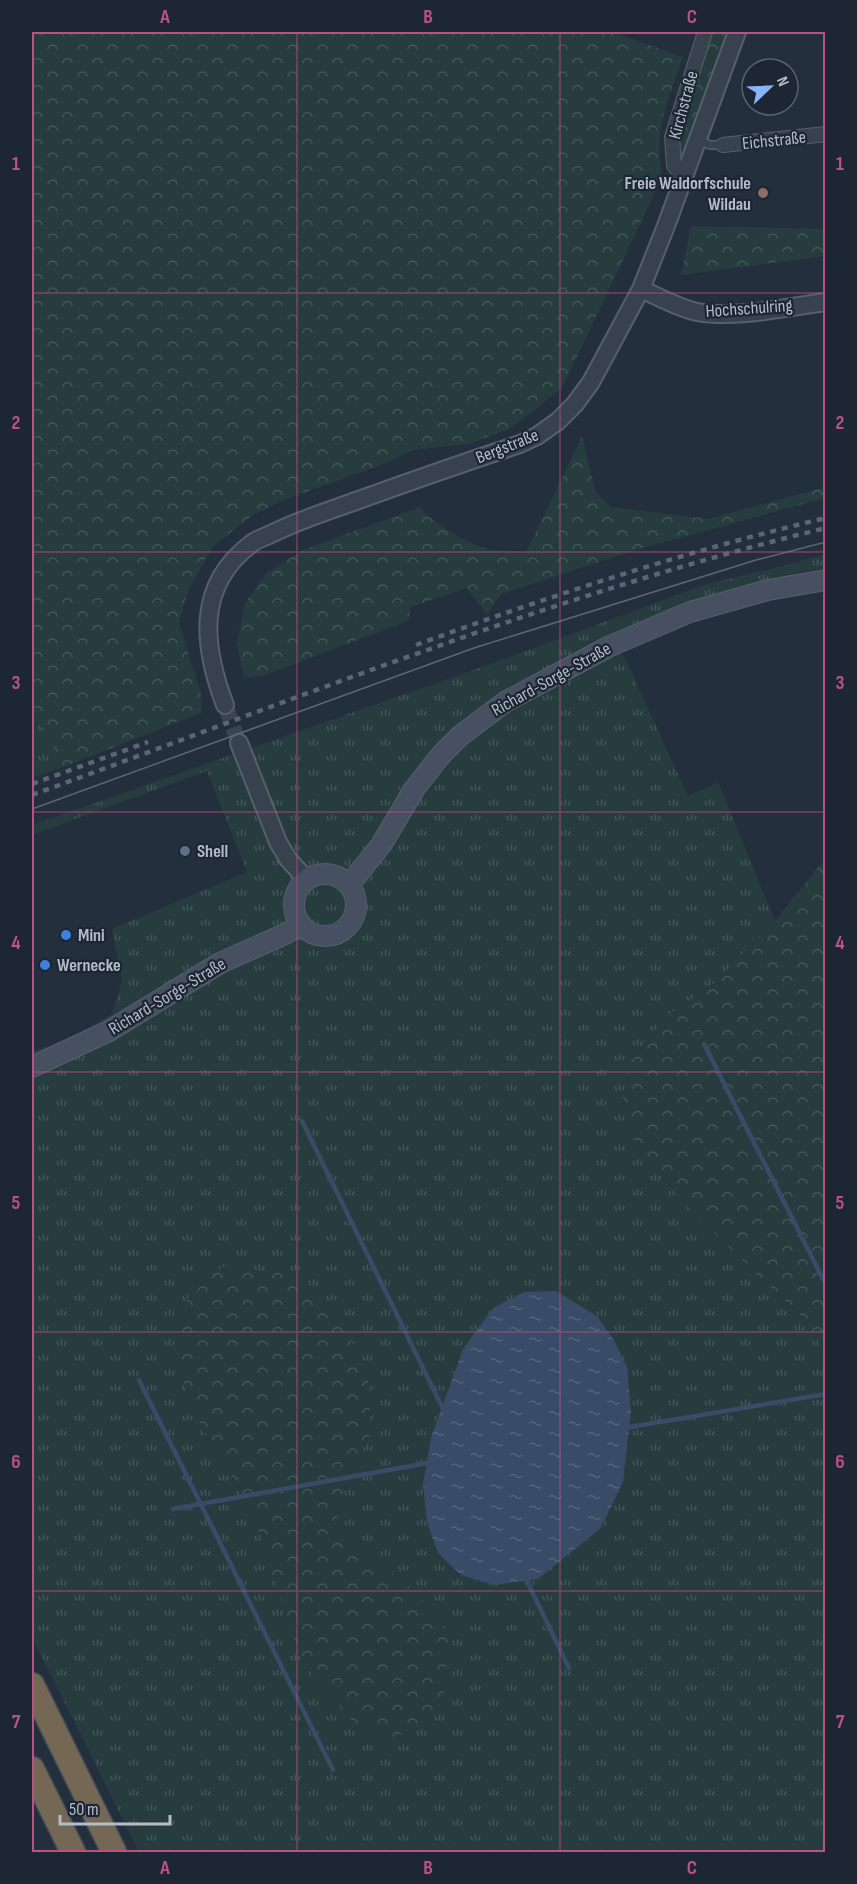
<svg xmlns="http://www.w3.org/2000/svg" width="857" height="1884" font-family="'Sofia Sans Condensed',sans-serif">
<style>
.grass{fill:url(#grass-tufts);fill-rule:evenodd}
.forest{fill:url(#forest-crowns)}
.water{fill:url(#water-ripples)}
.lines{fill:none;stroke-linecap:round;stroke-linejoin:round}
.stream{stroke:#394c67;stroke-width:4.5}
.tertiary-tunnel{stroke:#3a4453;stroke-width:16;stroke-dasharray:16 8;stroke-linecap:butt}
.service-casing{stroke:#565f6c;stroke-width:10}
.minor-casing{stroke:#565f6c;stroke-width:16}
.tertiary-casing{stroke:#565f6c;stroke-width:20}
.secondary-casing{stroke:#565f6c;stroke-width:22}
.motorway-casing{stroke:#434c59;stroke-width:27}
.service{stroke:#38414e;stroke-width:7}
.minor{stroke:#38414e;stroke-width:14}
.tertiary{stroke:#38414e;stroke-width:16}
.secondary{stroke:#465061;stroke-width:20}
.motorway{stroke:#746855;stroke-width:24}
.tram{stroke:#5a6575;stroke-width:1.5}
.rail{stroke:#5a6575;stroke-width:4.5;stroke-dasharray:6 6;stroke-linecap:butt}
.grid{fill:none;stroke:#bd5182;stroke-width:1.5;stroke-opacity:0.55}
.education-dot{fill:#8d6e63;stroke:#1d2633;stroke-width:2}
.service-dot{fill:#5c6f8a;stroke:#1d2633;stroke-width:2}
.shop-dot{fill:#3f7fe0;stroke:#1d2633;stroke-width:2}
.labels{text-anchor:middle;stroke-width:4.5;stroke-linejoin:round;paint-order:stroke}
.street-label{font-size:18px;fill:#b4bcc9;stroke:#1d2633}
.poi-label{font-size:18px;font-weight:bold;fill:#b4bcc9;stroke:#1d2633;text-anchor:start}
.neatline{fill:none;stroke:#bd5182;stroke-width:2}
.grid-label{font-size:20px;text-anchor:middle;font-weight:bold;fill:#bd5182}
</style>
<defs>
<pattern id="grass-tufts" width="24" height="20" patternUnits="userSpaceOnUse" patternTransform="scale(1.5)"><rect width="24" height="20" fill="#263c3f"/><path d="M3 7l-1-3M5 7V3M7 7l1-3M15 17l-1-3M17 17v-4M19 17l1-3" fill="none" stroke="#435659"/></pattern>
<pattern id="forest-crowns" width="20" height="18" patternUnits="userSpaceOnUse" patternTransform="scale(1.5)"><rect width="20" height="18" fill="#263c3f"/><path d="M2 6a3 3 0 1 1 6 0M12 15a3 3 0 1 1 6 0" fill="none" stroke="#435659"/></pattern>
<pattern id="water-ripples" width="26" height="14" patternUnits="userSpaceOnUse" patternTransform="scale(1.5)"><rect width="26" height="14" fill="#394c67"/><path d="M2 4q2-2 4 0t4 0M15 11q2-2 4 0t4 0" fill="none" stroke="#53647b"/></pattern>
</defs>
<rect width="100%" height="100%" fill="#242f3e"/>
<path class="grass" d="M 825,554 L 825,568 C 751,581 679,608 609,636 L 626,660 L 688,796 L 718,782 L 775,921 L 714,983 L 665,1018 L 629,1063 L 635,1146 L 693,1213 L 799,1314 L 825,1351 L 825,1852 L 489,1852 L 481,1846 L 435,1852 L 139,1852 L 32,1637 L 32,1051 L 66,1041 L 112,1014 L 122,980 L 112,929 L 247,872 L 207,771 L 32,835 L 32,825 L 488,665 L 707,584 L 779,567 ZM 200,1277 L 371,1433 L 353,1466 L 336,1514 L 351,1540 L 417,1593 L 276,1581 L 255,1521 L 230,1473 L 203,1430 L 180,1342 L 184,1305 ZM 556,1291 L 597,1316 L 631,1412 L 623,1483 L 601,1528 L 451,1383 L 463,1349 Z
M 32,715 L 41,723 L 63,767 L 32,778 Z"/>
<path class="forest" d="M 32,32 L 612,32 L 683,57 C 667,104 654,127 662,178 L 562,388 L 511,428 L 469,444 L 411,450 L 389,462 L 281,501 L 253,515 L 213,546 L 188,591 L 179,623 L 202,697 L 201,713 L 63,767 L 41,723 L 32,715 Z
M 710,32 L 729,32 L 680,158 L 676,160 L 678,124 Z
M 691,226 L 825,229 L 825,256 L 681,275 Z
M 582,437 L 596,493 L 611,507 L 708,519 L 825,487 L 825,498 L 639,549 L 501,594 L 487,615 L 467,588 L 411,607 L 408,621 L 265,675 L 244,678 L 237,644 L 245,603 L 267,573 L 303,550 L 420,507 C 430,522 470,545 488,549 C 500,551 514,551 526,552 Z
M 825,861 L 825,1351 L 799,1314 L 693,1213 L 635,1146 L 623,1098 L 629,1063 L 665,1018 L 714,983 L 775,921 L 819,866 Z
M 226,1266 L 287,1274 L 326,1309 L 356,1347 L 368,1378 L 371,1433 L 353,1466 L 336,1514 L 351,1540 L 417,1593 L 449,1635 L 443,1707 L 421,1730 L 386,1738 L 353,1722 L 302,1662 L 255,1521 L 230,1473 L 203,1430 L 184,1386 L 180,1342 L 184,1305 L 200,1277 Z
M 451,1844 L 481,1846 L 489,1852 L 435,1852 Z"/>
<path class="water" d="M 556,1291 L 597,1316 L 615,1342 L 627,1367 L 631,1412 L 623,1482 L 601,1528 L 538,1579 L 494,1585 L 461,1575 L 438,1553 L 427,1522 L 423,1484 L 431,1438 L 463,1349 L 493,1308 L 524,1292 Z"/>
<g class="lines">
<path class="stream" d="M 704,1044 L 826,1285
M 302,1121 L 445,1413
M 139,1380 L 333,1770
M 624,1428 L 826,1394
M 173,1509 L 433,1462
M 525,1577 L 569,1668"/>
<path class="tertiary-tunnel" d="M 225,705 L 239,743"/>
<g class="service-casing">
<path id="service" d="M 698,140 L 710,145 L 723,145"/>
</g>
<g class="minor-casing">
<path id="minor" d="M 723,145 L 826,134
M 684,175 L 678,171 L 674,165 L 672,137 L 705,32"/>
</g>
<g class="tertiary-casing">
<path id="tertiary" d="M 641,289 C 659,297 678,308 697,312 C 734,319 788,307 826,302
M 225,705 C 203,647 195,586 251,544 C 257,539 265,537 271,534 C 299,520 328,511 356,501 C 411,481 466,462 520,444 L 537,436 L 558,421 L 575,404 L 591,382 L 641,289 L 666,226 L 737,32
M 239,743 L 278,842 L 288,859 L 307,880"/>
</g>
<g class="secondary-casing">
<path id="secondary" d="M294 905a31 31 0 1 1 62 0a31 31 0 1 1-62 0Z
M 349,885 L 381,845 L 415,788 L 441,755 L 460,736 L 505,702 L 608,647 L 690,612 L 768,590 L 826,580
M 32,1067 L 109,1031 L 220,963 L 285,934 L 301,925"/>
</g>
<g class="motorway-casing">
<path id="motorway" d="M 32,1685 L 114,1852
M 32,1769 L 73,1852"/>
</g>
<use href="#service" class="service"/>
<use href="#minor" class="minor"/>
<use href="#tertiary" class="tertiary"/>
<use href="#secondary" class="secondary"/>
<use href="#motorway" class="motorway"/>
<path class="tram" d="M 32,809 L 474,648 L 756,560 L 826,542"/>
<path class="rail" d="M 416,645 C 550,596 686,551 826,518
M 32,784 L 148,742
M 32,795 C 294,700 554,594 826,528"/>
</g>
<path class="grid" d="M 297,32 L 297,1852M 560,32 L 560,1852M 32,293 L 826,293M 32,552 L 826,552M 32,812 L 826,812M 32,1072 L 826,1072M 32,1332 L 826,1332M 32,1591 L 826,1591"/>
<circle class="education-dot" cx="763" cy="193" r="6"/>
<circle class="service-dot" cx="185" cy="851" r="6"/>
<g class="shop-dot">
<circle cx="66" cy="935" r="6"/>
<circle cx="45" cy="965" r="6"/>
</g>
<g class="labels">
<g class="street-label">
<text transform="translate(683 105) rotate(-75)" y="6">Kirchstraße</text>
<text transform="translate(774 140) rotate(-6)" y="6">Eichstraße</text>
<text transform="translate(749 308) rotate(-4)" y="6">Hochschulring</text>
<text transform="translate(507 446) rotate(-22)" y="6">Bergstraße</text>
<text transform="translate(551 679) rotate(-29)" y="6">Richard-Sorge-Straße</text>
<text transform="translate(167 996) rotate(-31)" y="6">Richard-Sorge-Straße</text>
</g>
<g class="poi-label">
<text x="751" y="189" text-anchor="end">Freie Waldorfschule<tspan x="751" dy="21">Wildau</tspan></text>
<text x="197" y="857">Shell</text>
<text x="78" y="941">Mini</text>
<text x="57" y="971">Wernecke</text>
</g>
</g>
<rect width="857" height="1884" fill="none" stroke="#1d2633" stroke-width="66"/>
<g transform="translate(770 87) rotate(67)"><circle r="28" fill="#1d2633" stroke="#59626f" stroke-width="1.5"/>
<path d="M0-4.5L10 22L0 15L-10 22Z" fill="#8ab4f8"/>
<text y="-9" font-size="16" font-weight="bold" text-anchor="middle" fill="#b4bcc9">N</text>
</g>
<path d="M60 1815v9h110v-9" fill="none" stroke="#b4bcc9" stroke-width="3"/>
<text x="69" y="1815" font-size="18" fill="#b4bcc9" stroke="#1d2633" stroke-width="4.5" paint-order="stroke">50 m</text>
<rect x="33" y="33" width="791" height="1818" class="neatline"/>
<g class="grid-label">
<text x="165" y="23">A</text>
<text x="428" y="23">B</text>
<text x="692" y="23">C</text>
<text x="16" y="170">1</text>
<text x="840" y="170">1</text>
<text x="16" y="429">2</text>
<text x="840" y="429">2</text>
<text x="16" y="689">3</text>
<text x="840" y="689">3</text>
<text x="16" y="949">4</text>
<text x="840" y="949">4</text>
<text x="16" y="1209">5</text>
<text x="840" y="1209">5</text>
<text x="16" y="1468">6</text>
<text x="840" y="1468">6</text>
<text x="16" y="1728">7</text>
<text x="840" y="1728">7</text>
<text x="165" y="1874">A</text>
<text x="428" y="1874">B</text>
<text x="692" y="1874">C</text>
</g>
</svg>
